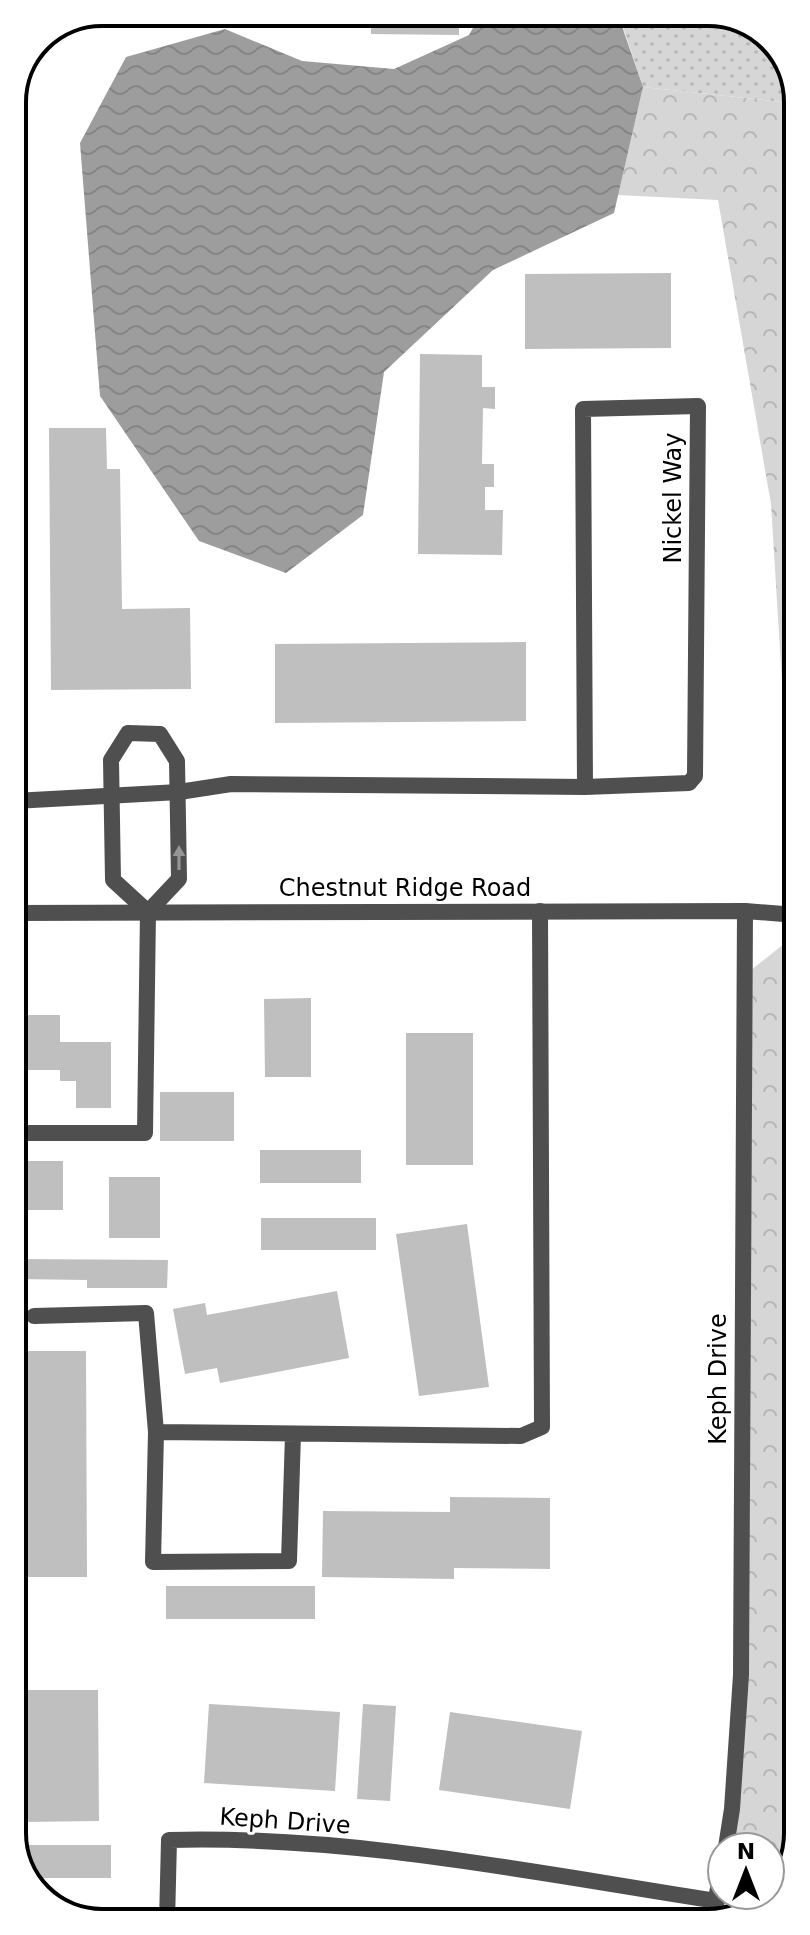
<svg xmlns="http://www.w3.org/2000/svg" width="810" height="1935" font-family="'DejaVu Sans',sans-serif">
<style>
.green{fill:url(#green-dots)}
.forest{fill:url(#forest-crowns)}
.water{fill:url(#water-waves)}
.building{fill:#bfbfbf}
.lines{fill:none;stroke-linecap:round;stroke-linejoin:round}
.service{stroke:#4f4f4f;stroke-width:16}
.minor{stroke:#4f4f4f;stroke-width:16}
.tertiary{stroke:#4f4f4f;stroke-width:16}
.oneway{fill:#959595}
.labels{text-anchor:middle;stroke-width:6;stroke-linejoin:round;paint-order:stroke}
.street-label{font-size:24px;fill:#000;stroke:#fff}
.rim{fill:none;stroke:#000;stroke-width:4}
</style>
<defs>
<pattern id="green-dots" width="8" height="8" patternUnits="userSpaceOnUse" patternTransform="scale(2)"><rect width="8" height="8" fill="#d6d6d6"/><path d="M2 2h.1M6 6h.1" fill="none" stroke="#b6b6b6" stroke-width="1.8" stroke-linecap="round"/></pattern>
<pattern id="forest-crowns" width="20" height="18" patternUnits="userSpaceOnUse" patternTransform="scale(2)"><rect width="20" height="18" fill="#d6d6d6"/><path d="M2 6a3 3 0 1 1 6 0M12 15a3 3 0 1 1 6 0" fill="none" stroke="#b6b6b6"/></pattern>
<pattern id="water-waves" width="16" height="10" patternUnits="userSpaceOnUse" patternTransform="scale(2)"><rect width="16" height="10" fill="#9d9d9d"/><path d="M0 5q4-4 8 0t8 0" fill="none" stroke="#858585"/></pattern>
</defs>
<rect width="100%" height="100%" fill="#fff"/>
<path class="green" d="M 618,12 C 691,12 793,1 793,103 L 643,87 Z"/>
<path class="forest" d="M 643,87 L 793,103 L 795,752 L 786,747 L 771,504 L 718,200 L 618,195 Z
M 785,943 L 796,946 L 798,1834 L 780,1887 L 770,1894 L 770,1847 L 726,1847 L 732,1809 L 745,975 Z
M 722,1895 L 769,1895 L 737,1918 L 712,1919 Z"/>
<path class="water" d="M 482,12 L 617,12 L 643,87 L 614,213 L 493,270 L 384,372 L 363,515 L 286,573 L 199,541 L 100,396 L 80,143 L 126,57 L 225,29 L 302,61 L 394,69 L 469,35 Z"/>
<path class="building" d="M 371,12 L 459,12 L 459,35 L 371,34 Z
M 671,273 L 671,348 L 525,349 L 525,274 Z
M 420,354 L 482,355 L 482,387 L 495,387 L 495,409 L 483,408 L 482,464 L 494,464 L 494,487 L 485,487 L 485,510 L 503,510 L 502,555 L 418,554 Z
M 49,428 L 106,428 L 107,469 L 120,469 L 122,609 L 190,608 L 191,689 L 51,690 Z
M 526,642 L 526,721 L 275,723 L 275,644 Z
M 311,998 L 311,1077 L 265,1077 L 264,999 Z
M 14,1015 L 60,1015 L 60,1042 L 111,1042 L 111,1108 L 76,1108 L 76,1081 L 60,1081 L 60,1070 L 15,1070 Z
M 406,1033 L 473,1033 L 473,1165 L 406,1165 Z
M 160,1092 L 234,1092 L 234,1141 L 160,1141 Z
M 260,1150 L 361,1150 L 361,1183 L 260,1183 Z
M 15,1161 L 63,1161 L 63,1210 L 15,1210 Z
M 109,1177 L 160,1177 L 160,1238 L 109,1238 Z
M 261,1218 L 376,1218 L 376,1250 L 261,1250 Z
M 467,1224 L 489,1387 L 419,1396 L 396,1234 Z
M 15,1259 L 168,1260 L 167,1288 L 87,1288 L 87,1280 L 15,1279 Z
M 337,1291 L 349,1358 L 220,1383 L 217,1368 L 185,1374 L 173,1309 L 205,1303 L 207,1315 Z
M 15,1351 L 86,1351 L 87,1577 L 25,1577 L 25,1512 L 16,1512 Z
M 450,1497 L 550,1498 L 550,1569 L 454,1568 L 454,1579 L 322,1577 L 323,1511 L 450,1512 Z
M 166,1586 L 315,1586 L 315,1619 L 166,1619 Z
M 23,1690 L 98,1690 L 99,1821 L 23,1822 Z
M 209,1704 L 340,1712 L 335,1791 L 204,1783 Z
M 363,1704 L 396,1706 L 390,1801 L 357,1799 Z
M 450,1712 L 582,1731 L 570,1809 L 439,1790 Z
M 17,1845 L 111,1845 L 111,1878 L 28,1878 L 17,1862 Z
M 224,1907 L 355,1913 L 355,1921 L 224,1922 Z"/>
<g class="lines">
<path class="service" d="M 15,1133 L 145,1133 L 148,912 L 179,879 L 177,761 L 160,734 L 128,733 L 111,760 L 113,880 L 148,912
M 34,1316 L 146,1313 L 156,1432 L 521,1436 L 542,1427 L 540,911
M 156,1432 L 153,1562 L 289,1561 L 293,1434"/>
<path class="minor" d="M 14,801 L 179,792 L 231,784 L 585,787 L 689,783 L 695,776 L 698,406 L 583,409 L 585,787
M 726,1847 L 732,1809 L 741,1675 L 745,911
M 712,1919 L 722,1868
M 167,1922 L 169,1840 C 352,1835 536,1873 717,1901"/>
<path class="tertiary" d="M 14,913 L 745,911 L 796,915"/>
</g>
<defs><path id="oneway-solid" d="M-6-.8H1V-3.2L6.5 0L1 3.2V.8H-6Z" transform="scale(2)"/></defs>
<use class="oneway" href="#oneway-solid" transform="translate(179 858) rotate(-90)"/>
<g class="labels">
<g class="street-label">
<text transform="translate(673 498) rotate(-90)" y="8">Nickel Way</text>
<text x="405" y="896">Chestnut Ridge Road</text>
<text transform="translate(718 1379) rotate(-90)" y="8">Keph Drive</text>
<text transform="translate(285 1821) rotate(4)" y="8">Keph Drive</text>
</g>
</g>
<path d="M0 0H810V1935H0ZM102 26H708A76 76 0 0 1 784 102V1833A76 76 0 0 1 708 1909H102A76 76 0 0 1 26 1833V102A76 76 0 0 1 102 26Z" fill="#fff" fill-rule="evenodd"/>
<path class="rim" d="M102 26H708A76 76 0 0 1 784 102V1833A76 76 0 0 1 708 1909H102A76 76 0 0 1 26 1833V102A76 76 0 0 1 102 26Z"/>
<g transform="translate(746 1871)"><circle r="38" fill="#ffffff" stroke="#999999" stroke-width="2"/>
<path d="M0-6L14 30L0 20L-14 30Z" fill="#000000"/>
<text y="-12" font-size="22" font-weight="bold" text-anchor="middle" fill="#000000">N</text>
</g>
</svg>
